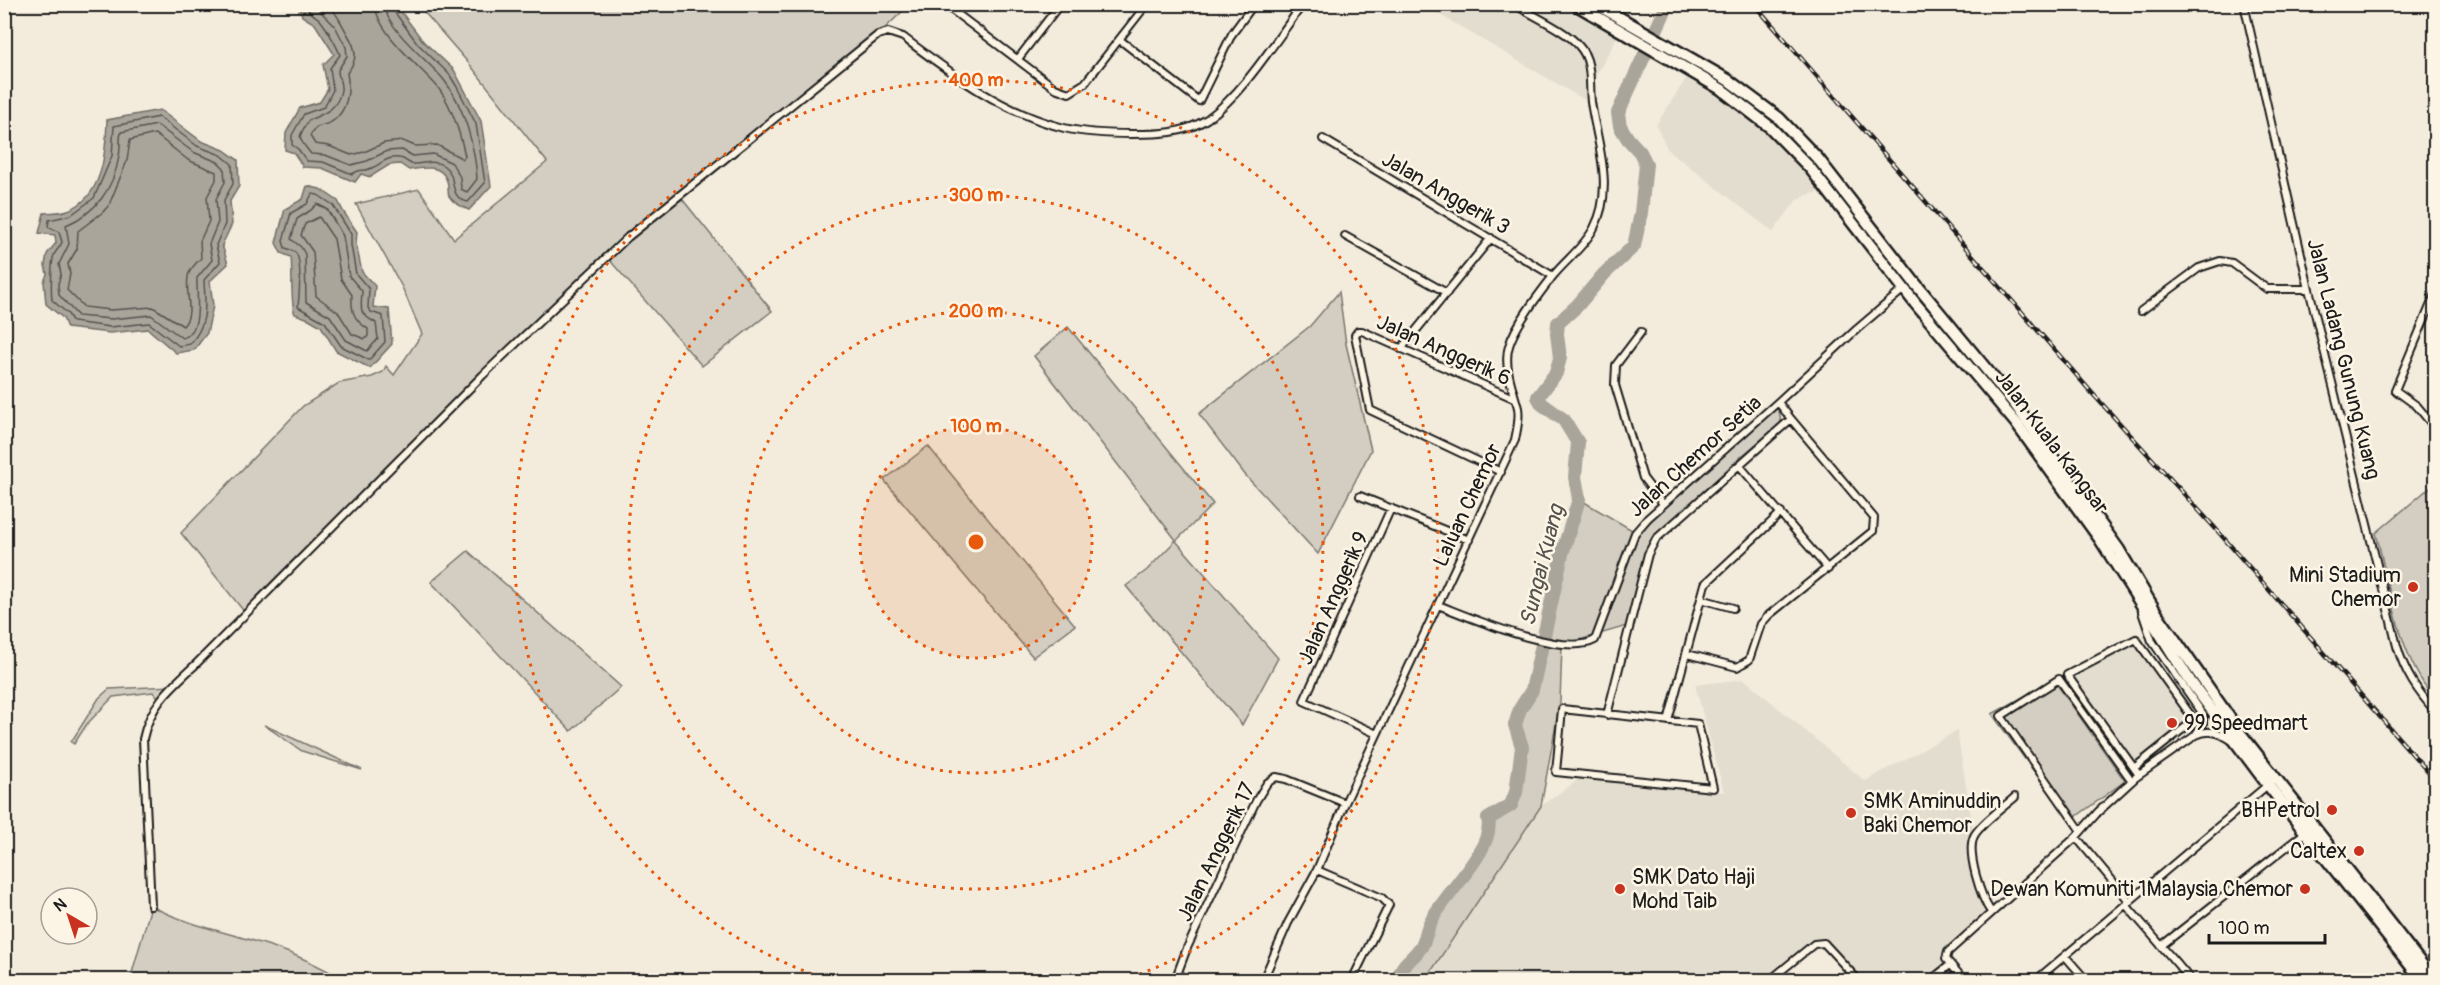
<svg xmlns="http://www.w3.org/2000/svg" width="2440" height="985" font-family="Pangolin,sans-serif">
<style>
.built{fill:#e3ddcf}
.green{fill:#d3cec1;stroke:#78756e;stroke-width:1.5}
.water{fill:#aaa59b;stroke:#716e68;stroke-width:1.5}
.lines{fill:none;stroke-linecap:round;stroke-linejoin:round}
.shore{stroke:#55534f;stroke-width:1.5}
.river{stroke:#aaa59b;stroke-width:14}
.minor-casing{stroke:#1c1c1c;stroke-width:10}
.trunk-casing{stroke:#1c1c1c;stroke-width:15}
.minor{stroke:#fcf5e5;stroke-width:6}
.trunk{stroke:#fcf5e5;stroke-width:10}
.rail-casing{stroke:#1c1c1c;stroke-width:4.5}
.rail{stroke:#fcf5e5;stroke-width:2;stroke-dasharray:7;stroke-linecap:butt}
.ring{fill:none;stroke:#e8590c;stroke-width:3;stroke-dasharray:3 6}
.poi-dot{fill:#c8321e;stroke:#fcf5e5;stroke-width:2}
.labels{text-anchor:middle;stroke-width:5;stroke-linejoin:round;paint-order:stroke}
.street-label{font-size:21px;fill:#1c1c1c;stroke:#fcf5e5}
.poi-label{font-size:21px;fill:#1c1c1c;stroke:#fcf5e5;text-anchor:end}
.water-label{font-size:22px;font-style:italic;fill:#55534f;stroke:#fcf5e5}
.centre{fill:#e8590c;stroke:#fcf5e5;stroke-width:3}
.ring-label{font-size:18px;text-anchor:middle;font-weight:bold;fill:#e8590c;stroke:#fcf5e5;stroke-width:5;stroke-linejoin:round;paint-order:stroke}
</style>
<rect width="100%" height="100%" fill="#f3ecdd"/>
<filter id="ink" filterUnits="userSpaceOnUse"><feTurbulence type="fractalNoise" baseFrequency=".0167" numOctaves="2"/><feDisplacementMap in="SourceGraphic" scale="12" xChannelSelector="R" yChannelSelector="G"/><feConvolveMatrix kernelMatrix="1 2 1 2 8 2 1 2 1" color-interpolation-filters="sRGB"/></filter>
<g filter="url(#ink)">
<path class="built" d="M 1423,5 L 1575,5 L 1620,32 L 1592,83 L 1595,106 Z
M 1691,71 L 1737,101 L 1828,190 L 1807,195 L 1796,201 L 1773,232 L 1668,150 L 1656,125 Z
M 2139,634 L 2197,715 L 2196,722 L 2125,781 L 2054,680 Z
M 1744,679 L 1865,781 L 1957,731 L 1988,918 L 1947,952 L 1949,964 L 1929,980 L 1858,980 L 1820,942 L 1768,980 L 1434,980 L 1429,973 L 1541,806 L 1582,777 L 1724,792 L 1695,685 Z"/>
<path class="green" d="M 418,5 L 909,5 L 878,35 L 679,195 L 772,311 L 702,366 L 607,257 L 246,614 L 181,533 L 303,406 L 339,383 L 372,377 L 383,372 L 386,366 L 394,375 L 422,334 L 402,287 L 356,204 L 419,189 L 454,239 L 547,162 L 471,66 Z
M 1339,292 L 1346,344 L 1371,450 L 1318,554 L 1246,476 L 1199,414 L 1310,326 Z
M 1068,327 L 1213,504 L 1176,541 L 1278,658 L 1242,725 L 1126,586 L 1147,570 L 1176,540 L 1034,356 Z
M 1778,404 L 1781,423 L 1736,461 L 1655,537 L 1640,569 L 1627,626 L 1562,645 L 1560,702 L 1541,806 L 1430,973 L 1434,980 L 1398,980 C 1402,961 1411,962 1421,947 C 1426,939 1426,930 1431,921 C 1444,896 1496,848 1488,819 L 1511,805 L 1516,792 L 1522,747 L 1515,725 L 1520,709 L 1532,690 L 1541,641 L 1562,554 L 1579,499 L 1637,533 L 1649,520 Z
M 928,446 L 1075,625 L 1033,657 L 884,480 Z
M 2435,483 L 2436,689 L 2431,693 C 2399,657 2388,580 2376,533 Z
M 468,551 L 621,687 L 571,731 L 431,582 Z
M 2054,680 L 2125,781 L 2070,821 L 1992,714 Z
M 171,686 L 160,699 L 153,692 L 113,697 L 87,724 L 74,744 L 71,742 L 99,698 L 109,689 Z
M 264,725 L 362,770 L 302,751 Z
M 151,906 C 189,926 232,933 273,947 C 297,955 322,967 344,980 L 130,980 Z"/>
<path class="water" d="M 299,5 L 396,5 L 423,41 L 454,70 L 481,121 L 491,186 L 469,210 C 461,206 454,204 449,196 C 447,191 449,186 447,181 C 441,163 423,168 409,170 L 400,164 L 389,165 L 370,177 L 361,174 L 355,182 L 322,168 L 303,167 L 294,153 L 285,150 L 286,133 L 300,108 L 320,102 L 328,89 L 323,65 L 334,54 L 315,24 L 302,16 Z
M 160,110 L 201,141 L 224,150 L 238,160 L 239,186 L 230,201 L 232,224 L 222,245 L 228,264 L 210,281 L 213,306 L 207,333 L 194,350 L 176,353 L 148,329 L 110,333 L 67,328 L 63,318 L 46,304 L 44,282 L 47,274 L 45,265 L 47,254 L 56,243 L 55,235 L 39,233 L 44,213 C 51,212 61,213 68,210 C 103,198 106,151 107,120 Z
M 307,186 L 320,189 L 338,201 L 343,211 L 357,232 L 356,244 L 362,272 L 375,286 L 373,307 L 389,309 L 392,344 L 370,368 L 336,351 L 321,326 L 309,319 L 295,314 C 290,303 293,271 291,257 L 281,253 L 276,243 L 285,209 L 303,199 Z"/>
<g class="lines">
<path class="shore" d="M 305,4 C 308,14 315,14 321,21 C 326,27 338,48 340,55 L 330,68 L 333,90 L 324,107 L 304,114 L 292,135 L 292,145 L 298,149 L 307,161 L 323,162 L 352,174 C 362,168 362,172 369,169 C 380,166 385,156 399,158 C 405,158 407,163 412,164 C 423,165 432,158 444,166 C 459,176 446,197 468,202 L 485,183 L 476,124 L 457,87 L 449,74 L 418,44 L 393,10 L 392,4
M 313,4 L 335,26 L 346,47 L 347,56 L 338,70 C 338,77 342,84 341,90 C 338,109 324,114 309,120 C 297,139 297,136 311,154 L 325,155 L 351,165 L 367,161 L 387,151 L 402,150 L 413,156 L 433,154 L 452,163 L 460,177 L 461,189 L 467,192 L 477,179 C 475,147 464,105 444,80 C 429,61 386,29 384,4
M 327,4 C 338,13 341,24 348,35 C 357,50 358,59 347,73 C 350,90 348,110 333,121 C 322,128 317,122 310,136 L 315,144 L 329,146 L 351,155 L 364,152 L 384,143 L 403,141 L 415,146 L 437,145 L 463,159 L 465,156 C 460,133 451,102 435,84 C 418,65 376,31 375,4
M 159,117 L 197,146 L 221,155 L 232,164 L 233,184 L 224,200 L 225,224 L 216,245 L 220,262 L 204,280 C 205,305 209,323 190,344 L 179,346 L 149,323 L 110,327 L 73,322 L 68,314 L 52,300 C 51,292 51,261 54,255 C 56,250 60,248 62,242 L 59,232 L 48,227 L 49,220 L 71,215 L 94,198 L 112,156 L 114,126 Z
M 157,125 L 193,152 L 218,162 L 224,168 L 225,182 L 216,199 L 218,222 L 209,244 L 212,260 L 197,278 C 196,294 204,332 182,338 L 151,315 L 111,319 L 78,316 L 59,295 L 58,284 L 61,274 L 59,264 L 69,244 L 66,225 C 96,213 114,188 119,156 C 121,148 119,140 121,132 Z
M 155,134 L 188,160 L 216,172 L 216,180 L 207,197 L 209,221 L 200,241 L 201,258 C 197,262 192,267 189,273 C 183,289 196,313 183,326 L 153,307 L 111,310 L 84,307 L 67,290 L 70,274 L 68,264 L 77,249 L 78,231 L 103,212 L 109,205 L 127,161 L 130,140 Z
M 312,194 L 318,195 L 333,205 L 351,234 L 351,245 L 356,274 L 369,289 L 368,308 L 371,312 L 383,316 L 385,342 L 369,360 L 341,346 L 325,322 L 298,307 C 299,296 303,259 295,252 C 294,251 286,248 285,248 L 283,241 L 291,213 L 307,204 Z
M 317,204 L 327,209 L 343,236 L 349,276 L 362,291 C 361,311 358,313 376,323 L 378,339 L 367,351 L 346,340 L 330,316 L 306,302 L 305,254 L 301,247 L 291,239 L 297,219 L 311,210 Z
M 319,217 L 334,239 L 341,279 L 352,295 C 351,312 354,320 368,329 L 368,336 L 365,339 L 352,334 L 338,312 L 316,296 L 313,252 L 301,235 L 305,224 Z"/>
<path class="river" d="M 1398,980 C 1402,961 1411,962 1421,947 C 1426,939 1426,930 1431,921 C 1443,896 1496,848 1488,819 L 1511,805 L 1516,792 L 1522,747 L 1515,725 L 1520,709 L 1532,690 L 1562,554 L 1579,499 L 1575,477 L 1578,443 L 1564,420 L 1542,404 L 1538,397 L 1556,373 L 1560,358 L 1557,334 L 1558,323 L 1577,306 L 1604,274 L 1634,246 L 1641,213 L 1646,164 L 1640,152 L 1628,139 L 1620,126 L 1618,113 L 1668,4"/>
<g class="minor-casing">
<path id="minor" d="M 944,4 L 1055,88 L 1069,93 L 1085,83 L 1147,4
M 2244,4 L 2309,289 L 2397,646 C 2405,673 2417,691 2436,712
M 1120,40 L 1199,101 L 1232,34 L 1254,4
M 1018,59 L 1060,4
M 1323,139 L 1553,276
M 1345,236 L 1447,293
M 2436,292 L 2395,390 L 2417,406 L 2436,429
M 2141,311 L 2199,268 L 2220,261 L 2232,263 L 2267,289 L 2309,289
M 1641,332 L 1616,365 L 1615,385 L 1643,478 L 1663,504
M 1401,349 L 1491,238
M 1739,465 L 1828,569
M 1501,472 L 1370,410 L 1355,335 L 1358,331 L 1362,331 L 1513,398
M 1360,496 L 1469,540
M 1701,599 L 1733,608
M 1438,605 C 1472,618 1563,658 1595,640 L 1635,533 L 1648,518 L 1778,402 L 1857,329 L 1905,288
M 2142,612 L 2152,641 L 2203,714 L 2203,724 L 2196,734
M 1687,654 L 1737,667 L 1749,660 L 1761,624 L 1769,615 L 1873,531 L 1874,518 L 1791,419
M 1562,709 L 1698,724 L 1713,788 L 1556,772 Z
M 1607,715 L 1648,554 L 1656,539 L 1791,419 L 1778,402
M 1668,721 L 1705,584 L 1781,513
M 1377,734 L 1304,701 L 1391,508
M 2134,768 L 2188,725 L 2192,717 L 2136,639 L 2067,675 L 2134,768 L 2139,775
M 2081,831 L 2001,716 L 2059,679 L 2132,781
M 2076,837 L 2130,902
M 1317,870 L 1382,898 L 1389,905 L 1352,980
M 2126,905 L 2191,980
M 151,906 L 143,739 C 150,705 171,687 195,665 L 483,375 L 628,237 L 878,35 L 888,32 L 903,37 C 952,74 1003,113 1064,128 C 1086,133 1110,134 1132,134 C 1158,134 1184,134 1207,119 C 1243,94 1276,40 1303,4
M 1991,912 C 1981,898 1966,853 1974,836 C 1980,824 2005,806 2015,797
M 2161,946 L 2307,831
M 2065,956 L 2086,980
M 1175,980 L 1187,948 L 1256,801 L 1267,783 L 1276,777 L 1286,779 L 1345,803
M 1263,980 L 1288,923 L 1317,870 L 1345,803 L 1515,440 C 1517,429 1520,419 1518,408 C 1513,389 1503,365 1509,346 C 1515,325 1539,294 1553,276 C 1566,260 1584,247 1594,228 C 1615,188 1597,143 1591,102 C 1589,83 1593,61 1579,46 C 1567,31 1531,15 1514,4
M 1770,980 L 1814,944 L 1824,943 L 1858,980
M 1931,980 L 1950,965
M 1964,980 L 1946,959 L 1948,952 L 2076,837 L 2098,812 L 2135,778 L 2196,735 C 2209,729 2219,732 2231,740
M 2036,980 L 2270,783"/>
</g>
<g class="trunk-casing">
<path id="trunk" d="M 1575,4 L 1721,89 L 1770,127 L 1810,168 L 1915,303 L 2016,423 L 2100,539 L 2190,681 L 2268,785 L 2422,980
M 1596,4 L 1728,80 L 1779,118 L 1819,160 L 1914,282 L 2015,404 L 2119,550 L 2157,614 L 2240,733 L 2434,980"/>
</g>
<use href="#minor" class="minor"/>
<use href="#trunk" class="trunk"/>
<g class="rail-casing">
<path id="rail" d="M 1754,4 L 2092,393 L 2215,528 L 2436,781"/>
</g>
<use href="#rail" class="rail"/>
</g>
</g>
<circle cx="976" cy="542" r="116" fill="#e8590c" fill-opacity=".12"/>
<g class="ring">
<circle cx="976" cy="542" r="116"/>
<circle cx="976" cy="542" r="231"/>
<circle cx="976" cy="542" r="347"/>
<path d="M829 980A462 462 0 1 1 1123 980"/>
</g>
<g class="poi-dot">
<circle cx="2413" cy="587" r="6"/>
<circle cx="2172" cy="723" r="6"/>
<circle cx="2332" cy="810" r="6"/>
<circle cx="1851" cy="813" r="6"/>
<circle cx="2359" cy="851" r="6"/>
<circle cx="1620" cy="889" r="6"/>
<circle cx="2305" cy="889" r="6"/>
</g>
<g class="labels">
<g class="street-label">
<text transform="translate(1446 193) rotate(30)" y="7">Jalan Anggerik 3</text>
<text transform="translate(1444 350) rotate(24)" y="7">Jalan Anggerik 6</text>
<text transform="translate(2344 359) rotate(76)" y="7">Jalan Ladang Gunung Kuang</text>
<text transform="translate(2052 442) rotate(53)" y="7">Jalan Kuala Kangsar</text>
<text transform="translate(1695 456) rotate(-42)" y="7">Jalan Chemor Setia</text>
<text transform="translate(1467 505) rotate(-65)" y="7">Laluan Chemor</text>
<text transform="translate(1333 598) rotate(-66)" y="7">Jalan Anggerik 9</text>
<text transform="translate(1216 852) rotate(-64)" y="7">Jalan Anggerik 17</text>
</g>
<g class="poi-label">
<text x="2401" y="582">Mini Stadium<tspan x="2401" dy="24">Chemor</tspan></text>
<text x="2184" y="730" text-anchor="start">99 Speedmart</text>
<text x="1863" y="808" text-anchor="start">SMK Aminuddin<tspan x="1863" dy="24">Baki Chemor</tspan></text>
<text x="2320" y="817">BHPetrol</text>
<text x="2347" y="858">Caltex</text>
<text x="1632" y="884" text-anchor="start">SMK Dato Haji<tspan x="1632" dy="24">Mohd Taib</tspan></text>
<text x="2293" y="896">Dewan Komuniti 1Malaysia Chemor</text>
</g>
<g class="water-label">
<text transform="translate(1541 565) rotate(-76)" y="8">Sungai Kuang</text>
</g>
</g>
<circle cx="976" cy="542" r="9" class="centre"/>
<g class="ring-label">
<text x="976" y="86">400 m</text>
<text x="976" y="201">300 m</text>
<text x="976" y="317">200 m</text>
<text x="976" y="432">100 m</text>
</g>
<rect width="2440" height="985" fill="none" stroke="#fcf5e5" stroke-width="24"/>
<rect x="12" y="12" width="2416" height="961" fill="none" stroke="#1c1c1c" stroke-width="2" filter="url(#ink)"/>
<g transform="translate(69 916) rotate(321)"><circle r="28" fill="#fcf5e5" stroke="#a29e95" stroke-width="1.5"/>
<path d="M0-4.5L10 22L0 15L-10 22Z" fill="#c8321e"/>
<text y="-9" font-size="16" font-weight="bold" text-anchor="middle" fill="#1c1c1c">N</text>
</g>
<path d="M2209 934v9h116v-9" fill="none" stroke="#1c1c1c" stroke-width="3"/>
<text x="2218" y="934" font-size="18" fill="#1c1c1c" stroke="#fcf5e5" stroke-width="4.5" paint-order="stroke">100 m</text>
</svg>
